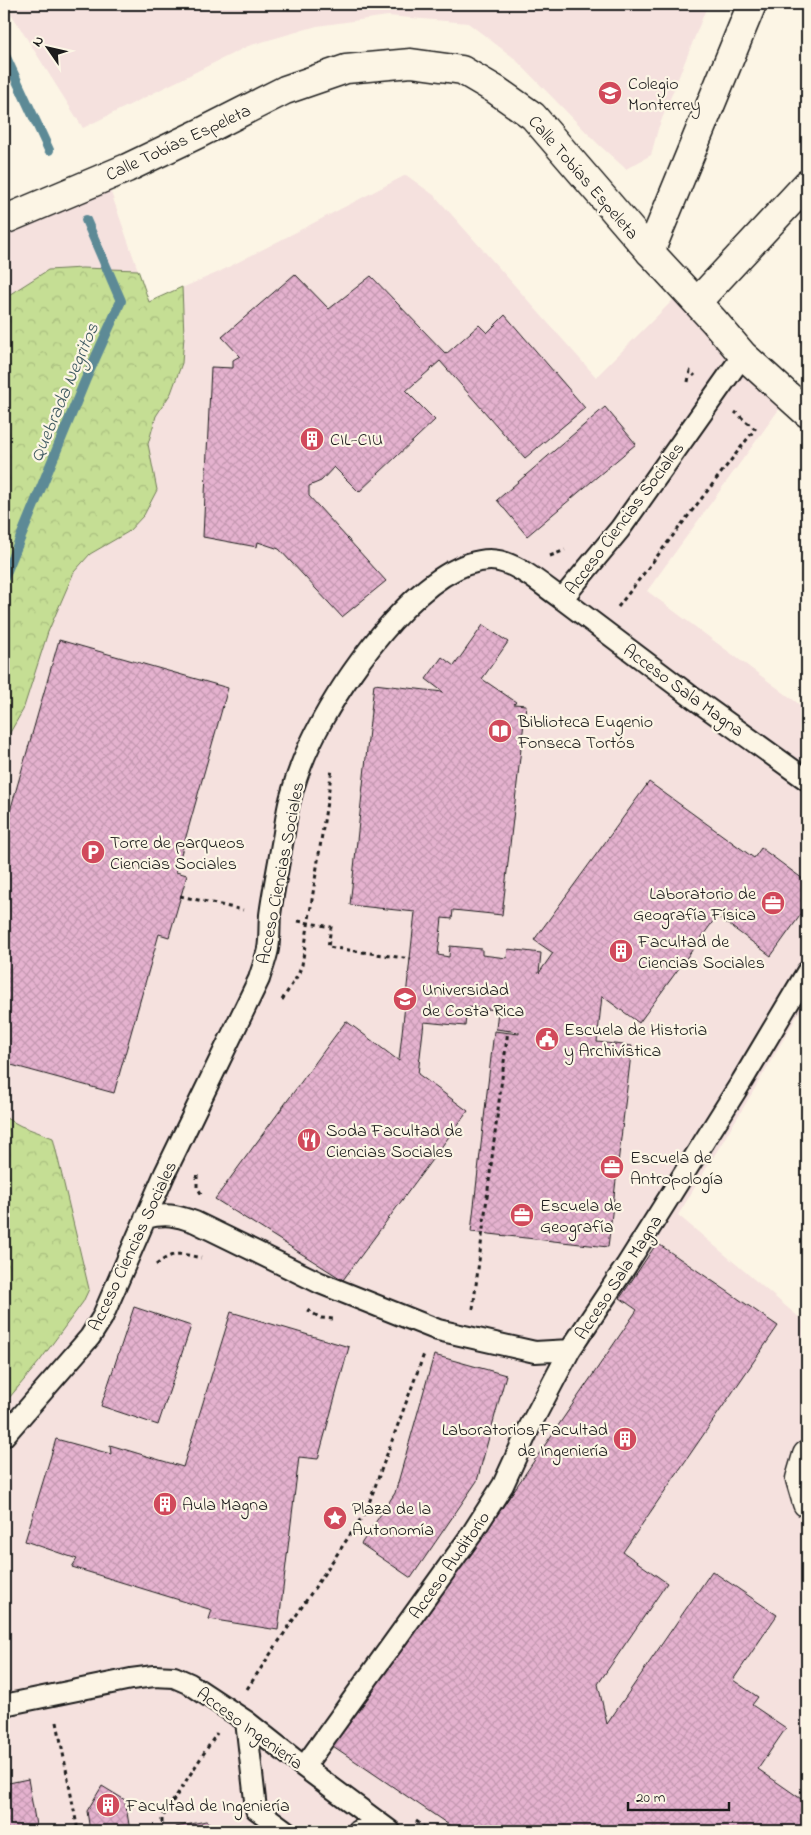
<svg xmlns="http://www.w3.org/2000/svg" width="811" height="1835" font-family="'Indie Flower',sans-serif">
<style>
.built{fill:#f5e1de}
.forest{fill:url(#forest-crowns);stroke:#707d58}
.lines{fill:none;stroke-linecap:round;stroke-linejoin:round}
.stream{stroke:#5d8a96;stroke-width:10}
.building{fill:url(#building-cross-hatch);stroke:#1c1c1c}
.lane-casing{stroke:#1c1c1c;stroke-width:24}
.street-casing{stroke:#1c1c1c;stroke-width:31}
.secondary-casing{stroke:#1c1c1c;stroke-width:31}
.path{stroke:#1c1c1c;stroke-width:3;stroke-dasharray:4 4;stroke-linecap:butt}
.lane{stroke:#fcf5e5;stroke-width:20}
.street{stroke:#fcf5e5;stroke-width:28}
.secondary{stroke:#fcf5e5;stroke-width:28}
.labels{text-anchor:middle;stroke-width:4.5;stroke-linejoin:round;paint-order:stroke}
.poi-label{font-size:18px;fill:#1c1c1c;stroke:#fcf5e5;text-anchor:start}
.street-label{font-size:18px;fill:#1c1c1c;stroke:#fcf5e5}
.water-label{font-size:19px;font-style:italic;fill:#425c63;stroke:#fcf5e5}
</style>
<defs>
<pattern id="forest-crowns" width="20" height="18" patternUnits="userSpaceOnUse" patternTransform="scale(1.25)"><rect width="20" height="18" fill="#c5de94"/><path d="M2 6a3 3 0 1 1 6 0M12 15a3 3 0 1 1 6 0" fill="none" stroke="#a9be7f"/></pattern>
<pattern id="building-cross-hatch" width="8" height="8" patternUnits="userSpaceOnUse" patternTransform="scale(1.25)"><rect width="8" height="8" fill="#e5b2cf"/><path d="M0 0l8 8M0 8l8-8" fill="none" stroke="#c498b1"/></pattern>
</defs>
<rect width="100%" height="100%" fill="#fcf5e5"/>
<filter id="ink" filterUnits="userSpaceOnUse"><feTurbulence type="fractalNoise" baseFrequency=".02" numOctaves="2"/><feDisplacementMap in="SourceGraphic" scale="10" xChannelSelector="R" yChannelSelector="G"/><feConvolveMatrix kernelMatrix="1 2 1 2 8 2 1 2 1" color-interpolation-filters="sRGB"/></filter>
<g filter="url(#ink)">
<path class="built" d="M 5,4 L 708,4 L 658,129 L 651,155 L 626,169 L 598,144 L 514,58 L 468,23 L 388,16 L 317,26 L 248,46 L 83,128 Z
M 406,175 L 435,196 L 596,377 L 677,296 L 788,397 L 647,591 L 807,710 L 807,999 L 751,1095 L 678,1215 L 807,1324 L 807,1831 L 4,1831 L 4,220 L 107,181 L 149,302 L 219,272 Z"/>
<path class="forest" d="M 82,268 L 138,270 L 149,302 L 182,287 L 184,336 L 182,363 L 171,393 L 156,416 L 148,444 L 157,490 L 144,515 L 128,532 L 90,554 L 74,572 L 48,632 L 23,710 L 4,743 L 4,298 L 48,270 Z
M 4,1117 L 21,1126 L 53,1138 L 89,1289 L 83,1302 L 39,1362 L 4,1404 Z"/>
<g class="lines">
<path class="stream" d="M 4,53 L 49,150
M 4,578 L 85,381 L 121,301 L 86,220"/>
</g>
<path class="building" d="M 295,274 L 329,309 L 371,276 L 446,354 L 479,325 L 487,333 L 505,315 L 585,408 L 525,458 L 440,361 L 406,391 L 435,420 L 359,492 L 334,467 L 321,481 L 309,486 L 309,496 L 386,581 L 342,617 L 279,549 L 258,542 L 257,547 L 203,537 L 211,367 L 233,368 L 233,360 L 240,356 L 222,337 Z
M 605,407 L 636,444 L 527,536 L 497,500 Z
M 483,625 L 508,642 L 482,679 L 516,702 L 514,704 L 526,705 L 502,915 L 453,910 L 452,919 L 442,918 L 438,955 L 449,957 L 450,946 L 482,949 L 482,955 L 507,958 L 508,949 L 541,953 L 539,973 L 553,953 L 534,940 L 649,782 L 754,858 L 761,848 L 807,882 L 807,906 L 771,956 L 717,916 L 639,1023 L 602,996 L 597,1042 L 632,1046 L 608,1247 L 471,1232 L 494,1031 L 519,1034 L 519,1032 L 496,1029 L 498,1010 L 467,1007 L 465,1026 L 424,1022 L 418,1074 L 468,1111 L 343,1280 L 215,1199 L 346,1021 L 399,1061 L 415,912 L 350,905 L 374,684 L 443,692 L 426,679 L 442,657 L 454,666 Z
M 59,640 L 228,688 L 176,872 L 187,875 L 169,937 L 159,934 L 114,1093 L 4,1063 L 4,832 Z
M 657,1243 L 778,1326 L 623,1552 L 667,1583 L 598,1684 L 607,1724 L 712,1571 L 777,1615 L 733,1680 L 758,1697 L 752,1705 L 786,1728 L 758,1769 L 807,1803 L 807,1827 L 805,1831 L 458,1831 L 330,1744 L 454,1563 L 461,1568 L 637,1310 L 620,1298 Z
M 134,1307 L 191,1326 L 158,1425 L 101,1406 Z
M 231,1312 L 349,1347 L 318,1459 L 299,1457 L 278,1630 L 209,1619 L 212,1610 L 72,1567 L 77,1559 L 25,1541 L 56,1439 L 111,1454 L 110,1445 L 183,1467 Z
M 434,1355 L 506,1375 L 477,1481 L 411,1578 L 361,1544 L 395,1493 Z
M 28,1779 L 37,1831 L 4,1831 L 4,1784 Z
M 102,1786 L 125,1800 L 130,1831 L 90,1831 L 87,1811 Z
M 206,1821 L 221,1831 L 177,1831 L 176,1827 Z"/>
<g class="lines">
<g class="lane-casing">
<path id="lane" d="M 562,599 L 696,700 L 807,780
M 145,1218 C 166,1213 175,1215 195,1222 L 320,1283 L 438,1330 L 535,1352 L 570,1350 L 626,1266 L 742,1081 L 807,972
M 4,1436 L 90,1337 L 102,1318 L 165,1173 L 259,979 C 262,969 266,959 268,949 C 270,938 269,927 270,915 C 273,892 278,868 282,844 C 285,830 286,814 290,800 C 297,772 309,744 323,719 C 351,668 426,561 490,560 C 515,560 543,586 562,599 L 620,529 L 743,355
M 4,1705 L 131,1679 L 154,1676 L 174,1677 L 190,1684 L 246,1721 L 304,1767 L 390,1831
M 246,1721 L 256,1809 L 286,1831
M 304,1767 L 471,1535 L 503,1485 L 530,1426 L 570,1350
M 358,1831 L 382,1825"/>
</g>
<g class="street-casing">
<path id="street" d="M 650,252 L 752,4
M 697,302 L 807,184"/>
</g>
<g class="secondary-casing">
<path id="secondary" d="M 4,220 L 127,168 L 200,133 L 285,90 L 346,69 L 411,63 L 462,70 L 496,90 L 533,116 L 650,252 L 714,321 L 743,355 L 807,413
M 807,1455 L 800,1479 L 807,1503"/>
</g>
<path class="path" d="M 688,382 L 690,371 L 695,376
M 550,556 L 565,550
M 618,607 L 755,429 L 735,412
M 180,896 L 243,910
M 298,921 L 331,927 L 328,947 L 411,959
M 282,1000 L 298,975 L 302,965 L 332,769
M 197,1175 L 197,1187 L 202,1195
M 156,1265 C 173,1251 180,1253 201,1258
M 473,1309 L 508,1030
M 307,1310 L 321,1318 L 334,1319
M 4,1470 L 9,1464
M 247,1689 L 366,1511 L 424,1354
M 57,1722 L 78,1831
M 416,1821 L 430,1831
M 162,1831 L 162,1818 L 217,1733"/>
<use href="#lane" class="lane"/>
<use href="#street" class="street"/>
<use href="#secondary" class="secondary"/>
</g>
</g>
<defs>
<g id="school-disc" transform="scale(1.25)"><circle r="9.5" fill="#d1495b" stroke="#fcf5e5"/><path d="M0-5L7-2L0 1L-7-2ZM-4 1L0 2.5L4 1V4Q0 6-4 4Z" fill="#fff"/></g>
<g id="building-disc" transform="scale(1.25)"><circle r="9.5" fill="#d1495b" stroke="#fcf5e5"/><path d="M-4-6H4V6H1V3H-1V6H-4ZM-2.5-4.3h1.7v1.8h-1.7ZM.8-4.3h1.7v1.8H.8ZM-2.5-1h1.7V.8h-1.7ZM.8-1h1.7V.8H.8Z" fill="#fff"/></g>
<g id="library-disc" transform="scale(1.25)"><circle r="9.5" fill="#d1495b" stroke="#fcf5e5"/><path d="M-6-4Q-3-5.5-.7-3.5V5Q-3 3-6 4ZM6-4Q3-5.5 .7-3.5V5Q3 3 6 4Z" fill="#fff"/></g>
<g id="parking-disc" transform="scale(1.25)"><circle r="9.5" fill="#d1495b" stroke="#fcf5e5"/><path d="M-3.5-5.5H1a3.5 3.5 0 0 1 0 7H-1V5.5H-3.5ZM-1-3.4V-.6H.8a1.4 1.4 0 0 0 0-2.8Z" fill="#fff"/></g>
<g id="office-disc" transform="scale(1.25)"><circle r="9.5" fill="#d1495b" stroke="#fcf5e5"/><path d="M-6-3h4V-5.5h4V-3h4V5H-6ZM-1-4.5V-3h2v-1.5ZM-6 0V1H6V0Z" fill="#fff"/></g>
<g id="university-disc" transform="scale(1.25)"><circle r="9.5" fill="#d1495b" stroke="#fcf5e5"/><path d="M0-5L7-2L0 1L-7-2ZM-4 1L0 2.5L4 1V4Q0 6-4 4Z" fill="#fff"/></g>
<g id="civic-disc" transform="scale(1.25)"><circle r="9.5" fill="#d1495b" stroke="#fcf5e5"/><path d="M-.6-6.5H3V-4.5H.6V-3L4-1V1h2V6H-6V1h2V-1L-.6-3ZM-1.2 2.5V6h2.4V2.5Z" fill="#fff"/></g>
<g id="restaurant-disc" transform="scale(1.25)"><circle r="9.5" fill="#d1495b" stroke="#fcf5e5"/><path d="M-5-6h1v4h1v-4h1v4h1v-4h1v5L-1.5 .5V6h-2V.5L-5-1ZM5-6V6H3V1.5H1.5Q1.5-4 5-6Z" fill="#fff"/></g>
<g id="sight-disc" transform="scale(1.25)"><circle r="9.5" fill="#d1495b" stroke="#fcf5e5"/><path d="M0-6L1.8-2.2L6-1.7L2.9 1.2L3.7 5.4L0 3.3L-3.7 5.4L-2.9 1.2L-6-1.7L-1.8-2.2Z" fill="#fff"/></g>
</defs>
<g fill-rule="evenodd">
<use href="#school-disc" x="610" y="93"/>
<use href="#building-disc" x="312" y="439"/>
<use href="#library-disc" x="500" y="731"/>
<use href="#parking-disc" x="93" y="852"/>
<use href="#office-disc" x="773" y="903"/>
<use href="#building-disc" x="621" y="951"/>
<use href="#university-disc" x="405" y="999"/>
<use href="#civic-disc" x="547" y="1039"/>
<use href="#restaurant-disc" x="309" y="1140"/>
<use href="#office-disc" x="612" y="1167"/>
<use href="#office-disc" x="522" y="1215"/>
<use href="#building-disc" x="625" y="1439"/>
<use href="#building-disc" x="165" y="1504"/>
<use href="#sight-disc" x="335" y="1518"/>
<use href="#building-disc" x="108" y="1805"/>
</g>
<g class="labels">
<g class="poi-label">
<text x="628" y="89">Colegio<tspan x="628" dy="21">Monterrey</tspan></text>
<text x="330" y="445">CIL-CIU</text>
<text x="518" y="727">Biblioteca Eugenio<tspan x="518" dy="21">Fonseca Tortós</tspan></text>
<text x="110" y="848">Torre de parqueos<tspan x="110" dy="21">Ciencias Sociales</tspan></text>
<text x="756" y="899" text-anchor="end">Laboratorio de<tspan x="756" dy="21">Geografía Física</tspan></text>
<text x="638" y="947">Facultad de<tspan x="638" dy="21">Ciencias Sociales</tspan></text>
<text x="422" y="995">Universidad<tspan x="422" dy="21">de Costa Rica</tspan></text>
<text x="564" y="1035">Escuela de Historia<tspan x="564" dy="21">y Archivística</tspan></text>
<text x="326" y="1136">Soda Facultad de<tspan x="326" dy="21">Ciencias Sociales</tspan></text>
<text x="630" y="1163">Escuela de<tspan x="630" dy="21">Antropología</tspan></text>
<text x="540" y="1211">Escuela de<tspan x="540" dy="21">Geografía</tspan></text>
<text x="608" y="1435" text-anchor="end">Laboratorios Facultad<tspan x="608" dy="21">de Ingeniería</tspan></text>
<text x="182" y="1510">Aula Magna</text>
<text x="352" y="1514">Plaza de la<tspan x="352" dy="21">Autonomía</tspan></text>
<text x="126" y="1811">Facultad de Ingeniería</text>
</g>
<g class="street-label">
<text transform="translate(178 142) rotate(-25)" y="6">Calle Tobías Espeleta</text>
<text transform="translate(584 177) rotate(49)" y="6">Calle Tobías Espeleta</text>
<text transform="translate(624 518) rotate(-53)" y="6">Acceso Ciencias Sociales</text>
<text transform="translate(684 690) rotate(36)" y="6">Acceso Sala Magna</text>
<text transform="translate(280 873) rotate(-79)" y="6">Acceso Ciencias Sociales</text>
<text transform="translate(132 1246) rotate(-65)" y="6">Acceso Ciencias Sociales</text>
<text transform="translate(618 1277) rotate(-57)" y="6">Acceso Sala Magna</text>
<text transform="translate(449 1565) rotate(-55)" y="6">Acceso Auditorio</text>
<text transform="translate(250 1728) rotate(36)" y="6">Acceso Ingeniería</text>
</g>
<g class="water-label">
<text transform="translate(63 392) rotate(-67)" y="7">Quebrada Negritos</text>
</g>
</g>
<rect width="811" height="1835" fill="none" stroke="#fcf5e5" stroke-width="20"/>
<rect x="10" y="10" width="791" height="1815" fill="none" stroke="#1c1c1c" stroke-width="2" filter="url(#ink)"/>
<g transform="translate(48 48) rotate(304)" stroke="#fcf5e5" stroke-width="4" paint-order="stroke">
<path d="M0-4L9 19L0 12L-9 19Z" fill="#1c1c1c"/>
<text y="-8" font-size="14" font-weight="bold" text-anchor="middle" fill="#1c1c1c">N</text>
</g>
<path d="M628 1802v8h101v-8" fill="none" stroke="#1c1c1c" stroke-width="2.5"/>
<text x="636" y="1802" font-size="15" fill="#1c1c1c" stroke="#fcf5e5" stroke-width="4" paint-order="stroke">20 m</text>
</svg>
